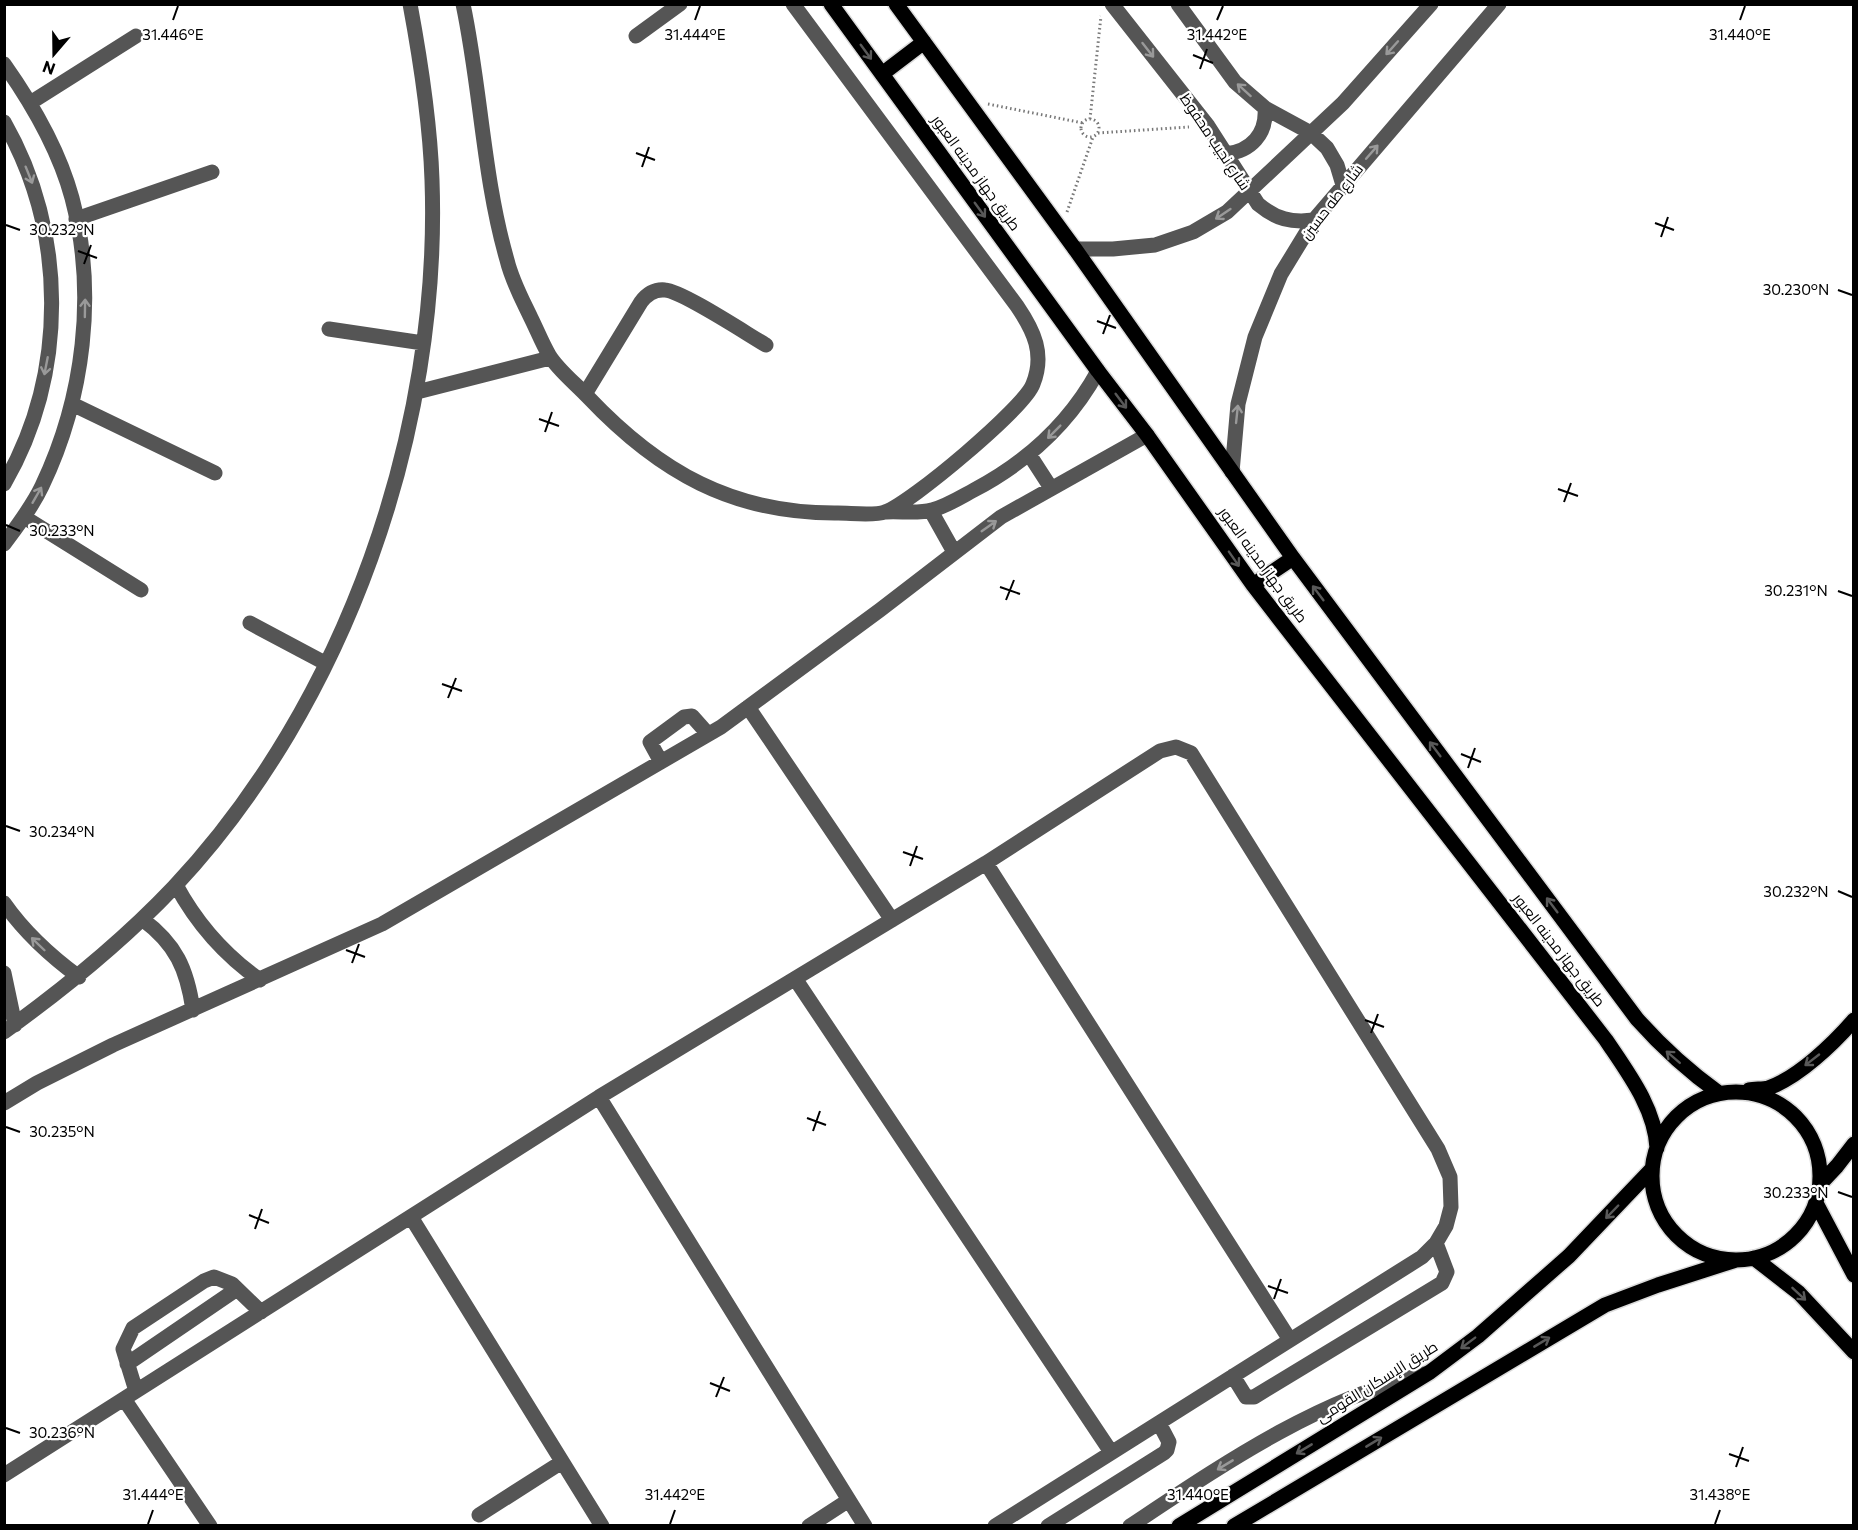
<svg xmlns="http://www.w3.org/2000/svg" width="1858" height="1530" font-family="Commissioner,Cairo,sans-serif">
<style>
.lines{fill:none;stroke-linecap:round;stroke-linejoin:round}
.major-casing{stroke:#dbdbdb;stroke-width:18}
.path{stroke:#777;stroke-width:3;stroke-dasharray:1.5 3;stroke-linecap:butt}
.minor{stroke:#555;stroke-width:15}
.major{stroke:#000;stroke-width:15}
.oneway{stroke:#999}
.oneway2{stroke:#595959}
.ticks{fill:none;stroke:#000;stroke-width:2}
.labels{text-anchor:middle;stroke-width:4.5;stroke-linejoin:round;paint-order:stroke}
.street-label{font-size:15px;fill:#000;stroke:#fff}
.ticks-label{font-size:15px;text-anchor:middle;fill:#000;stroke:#fff;stroke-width:4.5;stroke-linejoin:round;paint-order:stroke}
</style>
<rect width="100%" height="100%" fill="#fff"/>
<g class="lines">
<g class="major-casing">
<path id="major" d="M 831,4 L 1098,371 L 1147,435 L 1253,585 L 1606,1040 C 1628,1073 1655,1108 1657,1148
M 896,4 L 1075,249 L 1293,558 L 1637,1019 C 1662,1047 1688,1071 1719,1093
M 882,74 L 924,42
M 1253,585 L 1293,558
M 1749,1090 C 1755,1089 1763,1089 1768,1088 C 1798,1078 1834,1043 1854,1020
M1652 1176a84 84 0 1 1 168 0a84 84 0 1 1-168 0Z
M 1820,1184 L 1837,1166 L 1854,1144
M 1816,1203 L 1854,1275
M 1754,1258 L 1799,1293 L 1854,1352
M 1179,1526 L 1430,1372 L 1478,1336 L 1569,1256 L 1652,1169
M 1234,1526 L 1605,1305 L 1658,1285 L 1736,1260"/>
</g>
<path class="path" d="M 988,104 L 1083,123
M1081 128a9 9 0 1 1 18 0a9 9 0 1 1-18 0Z
M 1090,119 L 1101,16
M 1098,133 L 1189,127
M 1067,212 L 1093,137"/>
<path class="minor" d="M 463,4 C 481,89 483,177 507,260 C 512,281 522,299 531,318 C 537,330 542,343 549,355 C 558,370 576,384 588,397 C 659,472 733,514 838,513 C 851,513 874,516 885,512 C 910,504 1025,407 1033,384 C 1045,354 1034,331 1017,306 L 793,4
M 1112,4 L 1208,126 L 1258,204 C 1276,219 1291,223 1314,220
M 1178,4 L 1235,82 L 1265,108 L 1311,133 L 1327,148 L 1337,165 L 1343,185
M 636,36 L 680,4
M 4,64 C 33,105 59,150 72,198 C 97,293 84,398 42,486 C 32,507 18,525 4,544
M 30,103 L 136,36
M 4,122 C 67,232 68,373 4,484
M 1226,154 C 1251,151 1267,134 1265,108
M 76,219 L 212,172
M 1075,249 L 1113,249 L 1155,245 L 1193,232 L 1227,212 L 1343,103 L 1431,4
M 329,329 L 423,343
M 417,392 L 550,358
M 585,394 L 641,302 C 647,294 655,289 665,290 C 682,291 747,334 766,345
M 72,404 L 215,473
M 1029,454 L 1051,488
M 1232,472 L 1238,404 L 1255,337 L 1281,274 L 1314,220 L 1499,4
M 931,511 L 954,552
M 886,512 C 900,511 919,514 932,510 C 947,506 961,497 974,490 C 1027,462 1069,424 1098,371
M 24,517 L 141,590
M 250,623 L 325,663
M 748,707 L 892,920
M 661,762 L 650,742 L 684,717 L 692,716 L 708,734
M 986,863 L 1290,1340
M 176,885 C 197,924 223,954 260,980
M 4,903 C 25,933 49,955 79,977
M 142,919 C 176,944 187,969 193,1010
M 4,973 L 15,1025
M 796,980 L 1111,1452
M 4,1032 C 65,988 122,942 174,887 C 346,704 441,429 432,180 C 430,120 421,63 410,4
M 599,1097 L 865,1526
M 4,1103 L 37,1083 L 113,1045 L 382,924 L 721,727 L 880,610 L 1001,517 L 1147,435
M 411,1217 L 602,1526
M 127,1364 L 237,1289
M 1233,1376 L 1246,1397 L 1254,1397 L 1442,1283 L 1447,1272 L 1436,1243
M 136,1391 L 123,1349 L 133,1328 L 204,1281 L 214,1277 L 232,1284 L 261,1312
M 124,1399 L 210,1526
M 4,1475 L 599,1097 L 986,863 L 1160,751 L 1176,747 L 1191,753 L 1438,1149 L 1450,1177 L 1451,1207 L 1446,1226 L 1436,1243 L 1422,1257 L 995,1526
M 479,1515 L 562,1462
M 809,1526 L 849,1500
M 1048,1526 L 1164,1453 L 1167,1450 L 1169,1442 L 1159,1423
M 1130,1526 C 1222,1465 1316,1400 1424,1374"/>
<use href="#major" class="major"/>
</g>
<defs><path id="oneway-shaft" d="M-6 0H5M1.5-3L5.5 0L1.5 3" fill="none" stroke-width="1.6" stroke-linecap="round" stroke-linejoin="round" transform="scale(1.5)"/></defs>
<g class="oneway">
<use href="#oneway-shaft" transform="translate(1392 48) rotate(132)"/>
<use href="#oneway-shaft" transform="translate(1148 50) rotate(52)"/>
<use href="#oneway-shaft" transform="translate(1244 90) rotate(-138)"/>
<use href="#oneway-shaft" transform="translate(1372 152) rotate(-49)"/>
<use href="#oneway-shaft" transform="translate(29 175) rotate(68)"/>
<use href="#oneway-shaft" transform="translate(1223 214) rotate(146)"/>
<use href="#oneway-shaft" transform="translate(85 308) rotate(-89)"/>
<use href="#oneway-shaft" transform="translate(46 366) rotate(101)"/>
<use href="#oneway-shaft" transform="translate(1237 414) rotate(-84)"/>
<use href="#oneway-shaft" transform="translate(1054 432) rotate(135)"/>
<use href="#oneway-shaft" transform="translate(37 495) rotate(-60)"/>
<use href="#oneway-shaft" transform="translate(989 526) rotate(-35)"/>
<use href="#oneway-shaft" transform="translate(38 944) rotate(-136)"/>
<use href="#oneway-shaft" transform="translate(1225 1465) rotate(149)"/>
</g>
<g class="oneway2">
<use href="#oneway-shaft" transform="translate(866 52) rotate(54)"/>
<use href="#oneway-shaft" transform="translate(980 210) rotate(54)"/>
<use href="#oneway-shaft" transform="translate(1121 401) rotate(53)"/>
<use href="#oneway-shaft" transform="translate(1234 559) rotate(55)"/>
<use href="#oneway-shaft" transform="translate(1318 593) rotate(-127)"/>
<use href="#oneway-shaft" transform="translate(1435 749) rotate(-127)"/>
<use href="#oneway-shaft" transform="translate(1552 905) rotate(-127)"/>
<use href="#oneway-shaft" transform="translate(1673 1057) rotate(-139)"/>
<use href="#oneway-shaft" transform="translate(1812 1060) rotate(142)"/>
<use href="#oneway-shaft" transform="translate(1612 1212) rotate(134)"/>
<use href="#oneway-shaft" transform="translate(1799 1294) rotate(43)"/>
<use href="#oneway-shaft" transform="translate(1542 1342) rotate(-31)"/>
<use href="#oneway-shaft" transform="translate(1468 1343) rotate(143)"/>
<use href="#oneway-shaft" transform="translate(1374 1442) rotate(-31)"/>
<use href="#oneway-shaft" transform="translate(1304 1449) rotate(149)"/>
</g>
<path class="ticks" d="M 173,20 L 178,6M 695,20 L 700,6M 1217,20 L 1223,6M 1740,20 L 1745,6M 1193,55 L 1213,63M 1200,69 L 1207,49M 636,153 L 655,160M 642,167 L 649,147M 1655,223 L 1674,230M 6,225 L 20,230M 1661,237 L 1668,217M 78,251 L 97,258M 84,264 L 91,245M 1838,290 L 1852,295M 1097,321 L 1116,328M 1103,334 L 1110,315M 539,419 L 559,426M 545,432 L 552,412M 1558,489 L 1578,496M 1564,502 L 1571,483M 6,525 L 20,531M 1000,587 L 1020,594M 1838,591 L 1852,596M 1006,600 L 1014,580M 442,684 L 462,691M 448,698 L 456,678M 1461,754 L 1481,762M 1468,768 L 1475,748M 6,826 L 20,831M 903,852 L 923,859M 910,866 L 917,846M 1838,891 L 1852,897M 346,950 L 365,957M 352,963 L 359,944M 1365,1020 L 1384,1027M 1371,1033 L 1378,1014M 807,1118 L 826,1125M 6,1127 L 20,1132M 813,1131 L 820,1111M 1838,1192 L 1852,1197M 249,1215 L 269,1223M 255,1229 L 262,1209M 1268,1286 L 1288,1293M 1274,1299 L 1281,1279M 710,1383 L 730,1391M 716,1397 L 724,1377M 6,1428 L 20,1433M 1729,1454 L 1749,1461M 1736,1467 L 1743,1447M 148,1524 L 153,1510M 670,1524 L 675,1510M 1192,1524 L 1198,1510M 1715,1524 L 1720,1510"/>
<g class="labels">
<g class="street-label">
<text transform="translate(1215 142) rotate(56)" y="5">شارع نجيب محفوظ</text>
<text transform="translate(976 173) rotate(54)" y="5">طريق جهاز مدينه العبور</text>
<text transform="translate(1332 202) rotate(-52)" y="5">شارع طه حسين</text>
<text transform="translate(1263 565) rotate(54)" y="5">طريق جهاز مدينه العبور</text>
<text transform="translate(1559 950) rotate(52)" y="5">طريق جهاز مدينه العبور</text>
<text transform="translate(1377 1382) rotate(-32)" y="5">طريق الإسكان القومى</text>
</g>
</g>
<g class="ticks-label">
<text x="173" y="40">31.446°E</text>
<text x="695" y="40">31.444°E</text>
<text x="1217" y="40">31.442°E</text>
<text x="1740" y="40">31.440°E</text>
<text x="62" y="235">30.232°N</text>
<text x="1796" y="295">30.230°N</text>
<text x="62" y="536">30.233°N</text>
<text x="1796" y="596">30.231°N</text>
<text x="62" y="837">30.234°N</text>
<text x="1796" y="897">30.232°N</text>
<text x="62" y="1137">30.235°N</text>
<text x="1796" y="1198">30.233°N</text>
<text x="62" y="1438">30.236°N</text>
<text x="153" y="1500">31.444°E</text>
<text x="675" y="1500">31.442°E</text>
<text x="1198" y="1500">31.440°E</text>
<text x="1720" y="1500">31.438°E</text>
</g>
<rect width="1858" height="1530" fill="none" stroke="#000000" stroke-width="12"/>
<g transform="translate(54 54) rotate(200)" stroke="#ffffff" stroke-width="4.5" paint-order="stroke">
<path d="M0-4.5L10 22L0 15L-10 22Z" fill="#000000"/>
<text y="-9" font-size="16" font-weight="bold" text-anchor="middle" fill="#000000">N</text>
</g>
</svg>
